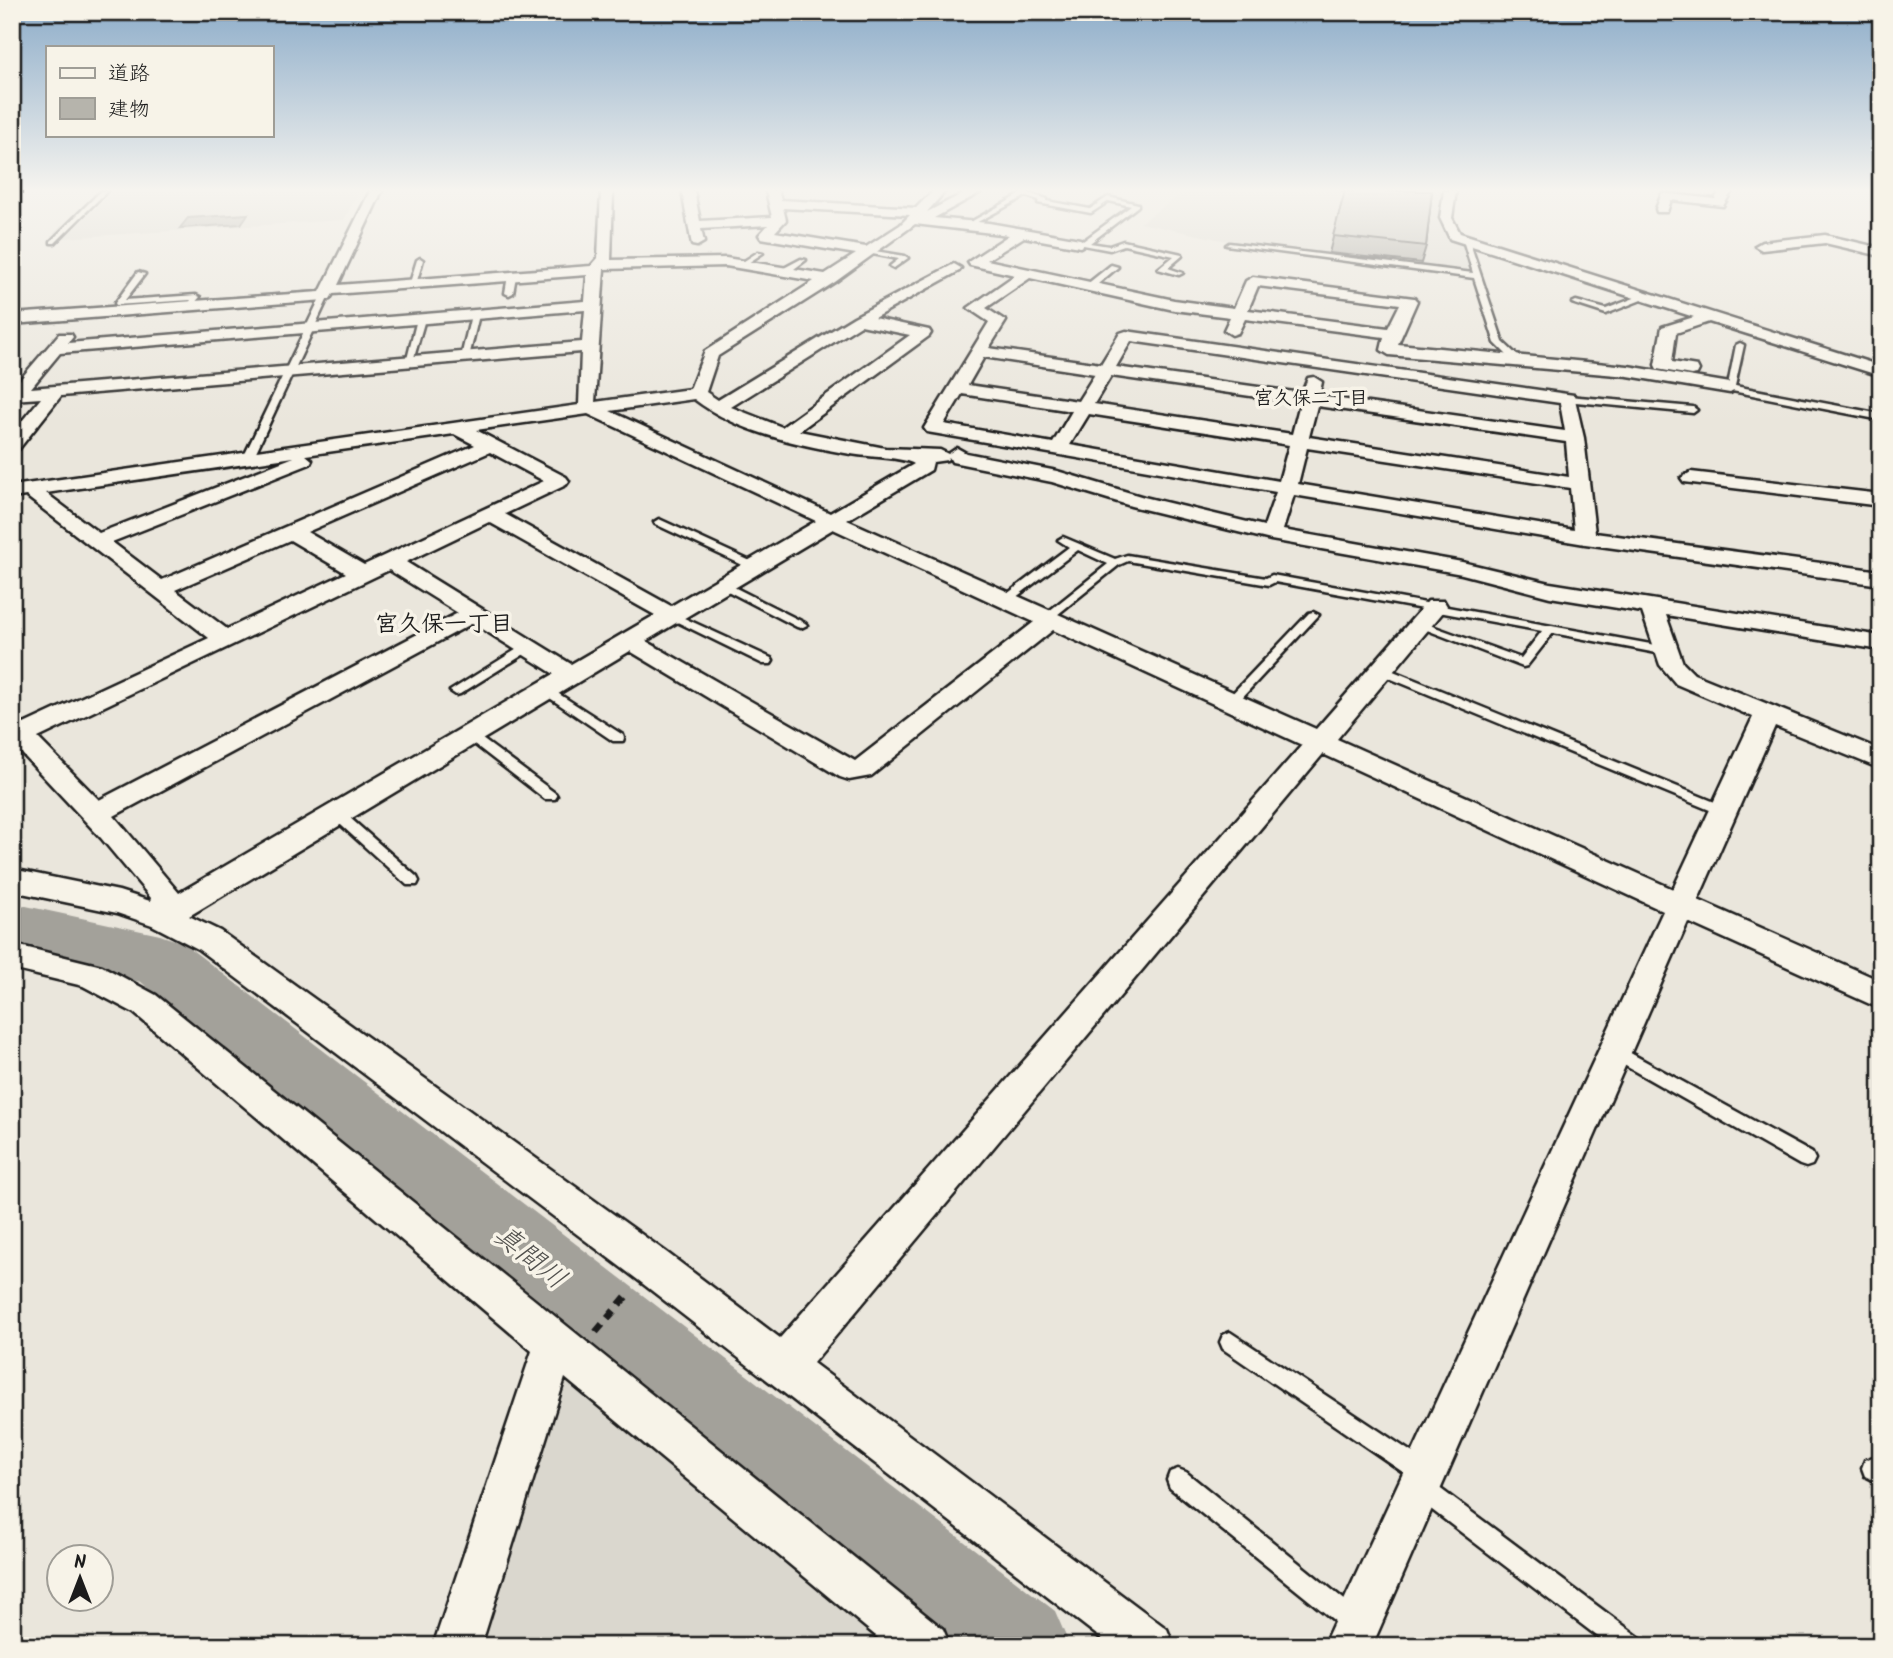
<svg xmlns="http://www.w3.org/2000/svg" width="1893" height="1658" font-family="Kalam,'Klee One',sans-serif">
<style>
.built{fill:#dad7ce}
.water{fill:#a3a19a;stroke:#6d6c68;stroke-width:2}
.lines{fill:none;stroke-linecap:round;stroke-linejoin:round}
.stream{fill:#6d6c68;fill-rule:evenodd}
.river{fill:#a3a19a;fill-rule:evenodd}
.lane-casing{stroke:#1c1c1c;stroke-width:5}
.street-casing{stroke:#1c1c1c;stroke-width:5}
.path{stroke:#1c1c1c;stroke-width:7;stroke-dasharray:10 8;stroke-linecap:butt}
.lane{fill:#f7f3e8;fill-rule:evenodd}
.street{fill:#f7f3e8;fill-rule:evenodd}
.wall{fill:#9d9b94;stroke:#1c1c1c;stroke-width:2}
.building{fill:#b6b4ac;stroke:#1c1c1c;stroke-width:2}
.labels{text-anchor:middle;stroke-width:7;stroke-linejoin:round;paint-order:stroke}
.far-neighbourhood-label{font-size:19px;font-weight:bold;fill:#1c1c1c;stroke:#f7f3e8}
.neighbourhood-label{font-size:23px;font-weight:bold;fill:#1c1c1c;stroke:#f7f3e8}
.near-water-label{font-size:28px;font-style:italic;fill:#52514e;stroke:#f7f3e8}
</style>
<rect width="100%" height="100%" fill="#eae6dc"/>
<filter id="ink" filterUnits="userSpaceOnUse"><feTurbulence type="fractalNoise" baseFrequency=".0143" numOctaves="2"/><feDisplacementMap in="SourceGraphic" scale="14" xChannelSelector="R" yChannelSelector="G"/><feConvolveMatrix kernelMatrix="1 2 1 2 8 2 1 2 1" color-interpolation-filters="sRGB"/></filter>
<g filter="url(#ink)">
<path class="built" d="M 114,191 L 359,191 L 344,220 L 63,238 Z
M 1186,191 L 1443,191 L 1440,216 L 1446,237 L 1465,244 L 1474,271 L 1261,248 L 1140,223 Z
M 564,1371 L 896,1646 L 473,1646 Z"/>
<path class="water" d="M 248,214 L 241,224 L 180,228 L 188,218 Z"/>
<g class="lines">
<path class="stream" d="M 313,290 L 316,292 L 315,293 L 30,315 L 27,313 L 30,311 Z"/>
<path class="river" d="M 12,903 L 160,935 L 183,943 L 1055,1611 L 1070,1646 L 942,1646 L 141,982 L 12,952 Z"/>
<g class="lane-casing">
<path id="lane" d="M 101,191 L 107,191 L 55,243 L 51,243 L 51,241 Z
M 1025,192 L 1047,199 L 1047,201 L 1090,209 L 1108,197 L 1138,204 L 1138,206 L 1090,243 L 1109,246 L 1123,241 L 1182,254 L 1182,256 L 1168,268 L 1183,273 L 1179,275 L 1158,269 L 1174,256 L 1124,245 L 1110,250 L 1078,244 L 1078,242 L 1083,241 L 1131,206 L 1109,201 L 1091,213 L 1038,203 L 1039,200 L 1026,196 L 970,226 L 965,225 Z
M 1466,238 L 1469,240 L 1503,342 L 1520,358 L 1520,362 L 1514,362 L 1495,343 L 1474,278 L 1226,245 L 1229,243 L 1473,273 L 1463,240 Z
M 869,250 L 905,256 L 908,258 L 894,268 L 890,266 L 899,259 L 867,253 Z
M 758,252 L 763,253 L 745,265 L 741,265 L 741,263 Z
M 420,258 L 423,260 L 416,284 L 409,286 L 417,260 Z
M 801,259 L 806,260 L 790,272 L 784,272 L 784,268 Z
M 1111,265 L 1118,267 L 1092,289 L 1086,289 L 1086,285 Z
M 138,272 L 145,274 L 125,300 L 196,295 L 200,297 L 191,307 L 187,305 L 191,300 L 116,305 L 115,303 Z
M 512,274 L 516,276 L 513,293 L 509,295 L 505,293 L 508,276 Z
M 325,294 L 329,296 L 254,456 L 246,458 L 244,456 L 321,296 Z
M 1642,295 L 1649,297 L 1606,314 L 1572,303 L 1576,301 L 1606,309 Z
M 475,313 L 479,315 L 469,357 L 465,359 L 461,357 L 471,315 Z
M 421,317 L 425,319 L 413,361 L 406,363 L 417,319 Z
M 1740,343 L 1744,345 L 1735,386 L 1881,414 L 1881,420 L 1727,390 L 1736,345 Z
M 1568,396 L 1693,407 L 1697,410 L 1693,413 L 1565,401 L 1565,397 Z
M 659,519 L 757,564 L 758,566 L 753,569 L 749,568 L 655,524 L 654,522 Z
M 1063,537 L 1115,559 L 1127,555 L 1266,578 L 1272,575 L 1667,647 L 1673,651 L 1667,655 L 1553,633 L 1527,666 L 1523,667 L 1414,625 L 1420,622 L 1424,623 L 1521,658 L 1542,631 L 1275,582 L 1269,585 L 1128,561 L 1119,565 L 1052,619 L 1044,619 L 1044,615 L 1108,564 L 1078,550 L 1011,601 L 1003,601 L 1003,597 L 1069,547 L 1058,540 Z
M 722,581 L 805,623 L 807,625 L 801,628 L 797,627 L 718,586 L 717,584 Z
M 671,612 L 771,658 L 773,661 L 771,664 L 763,664 L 667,617 L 665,615 Z
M 1313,612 L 1319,615 L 1317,617 L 1236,704 L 1228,704 L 1226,701 L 1228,698 L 1309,613 Z
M 527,643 L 531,644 L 531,650 L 460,694 L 456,695 L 450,691 Z
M 1381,666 L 1727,807 L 1729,810 L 1727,813 L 1717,813 L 1377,673 L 1375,670 Z
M 545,685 L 623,735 L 624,738 L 623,741 L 613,741 L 541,692 L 539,689 L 541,686 Z
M 470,730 L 555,793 L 557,796 L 555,799 L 545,799 L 465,737 L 464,734 L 465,731 Z
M 336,808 L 341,810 L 417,877 L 419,881 L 417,885 L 407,885 L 331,816 L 329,813 L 331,810 Z
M 1614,1044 L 1812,1153 L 1815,1159 L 1812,1165 L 1806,1167 L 1800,1165 L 1608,1056 L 1606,1051 L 1608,1046 Z
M 1230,1332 L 1431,1465 L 1434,1473 L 1430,1481 L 1639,1637 L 1642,1646 L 1610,1646 L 1415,1497 L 1412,1489 L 1416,1481 L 1223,1349 L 1220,1342 L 1223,1335 Z
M 1873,1457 L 1881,1460 L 1881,1484 L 1865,1476 L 1862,1468 L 1865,1460 Z
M 1178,1469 L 1186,1472 L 1362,1614 L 1366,1622 L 1362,1630 L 1354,1634 L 1346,1630 L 1170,1488 L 1167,1480 L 1170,1472 Z"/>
</g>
<g class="street-casing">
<path id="street" d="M 370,191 L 382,191 L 338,285 L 591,266 L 598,258 L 601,191 L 613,191 L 611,260 L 726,258 L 825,274 L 856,254 L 761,238 L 759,235 L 768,225 L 701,229 L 704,242 L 697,246 L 692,245 L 682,191 L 694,191 L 700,221 L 772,217 L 766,191 L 778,191 L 781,200 L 916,208 L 933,191 L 945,191 L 927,212 L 968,191 L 983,191 L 934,218 L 989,223 L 1080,239 L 1087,243 L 1080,247 L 1024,237 L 987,260 L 1174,300 L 1234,308 L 1246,281 L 1253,277 L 1414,298 L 1417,301 L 1398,344 L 1628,366 L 1730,383 L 1739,388 L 1730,393 L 1628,376 L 1389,355 L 1381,350 L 1384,337 L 1245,319 L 1238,333 L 1232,335 L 1224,330 L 1230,317 L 1174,310 L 1030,278 L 986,308 L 1006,321 L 989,348 L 1101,364 L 1120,333 L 1126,331 L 1574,395 L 1584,438 L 1595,533 L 1881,571 L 1881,585 L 1585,544 L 1294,495 L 1283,530 L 1462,562 L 1550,583 L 1881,636 L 1881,650 L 1666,615 L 1683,663 L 1694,674 L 1881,750 L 1881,769 L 1775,726 L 1698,900 L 1881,981 L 1881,1009 L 1688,922 L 1372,1646 L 1323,1646 L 1663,911 L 1323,754 L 813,1363 L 1167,1629 L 1174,1646 L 1111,1646 L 638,1280 L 198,949 L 152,925 L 117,913 L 12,891 L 12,869 L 119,891 L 150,901 L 151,898 L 101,838 L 12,743 L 12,719 L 24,724 L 209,638 L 26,496 L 12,498 L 12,486 L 579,405 L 581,352 L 61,396 L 19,449 L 12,451 L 12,433 L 41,398 L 12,400 L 12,389 L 59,334 L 71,334 L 73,337 L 68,343 L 585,301 L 587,275 L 333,294 L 330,299 L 325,300 L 12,324 L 12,314 L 320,292 ZM 783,208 L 910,215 L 900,225 L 866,247 L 775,232 L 786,220 ZM 915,224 L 1009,235 L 968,262 L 970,265 L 1015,275 L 968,308 L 989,322 L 924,428 L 927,432 L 1276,492 L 1264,526 L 1144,497 L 1057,471 L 966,453 L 957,448 L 948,454 L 940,450 L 885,448 L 799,431 L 929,336 L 931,333 L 929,330 L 874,318 L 959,271 L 961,268 L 954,264 L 854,317 L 718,400 L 706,392 L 718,356 L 835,282 ZM 726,266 L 814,281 L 705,351 L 690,389 L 595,402 L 604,269 ZM 1258,286 L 1400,304 L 1388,328 L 1248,310 ZM 585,310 L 582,342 L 31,388 L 60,353 ZM 861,325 L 910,335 L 782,427 L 731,407 ZM 1131,341 L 1560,403 L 1565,431 L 1319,396 L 1322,382 L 1314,377 L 1308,378 L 1302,393 L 1116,367 ZM 984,357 L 1095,374 L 1078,401 L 968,385 ZM 1111,376 L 1300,403 L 1292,434 L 1094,404 ZM 962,394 L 1072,411 L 1053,443 L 944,424 ZM 694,399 C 737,432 798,445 851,454 C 867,457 904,457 914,464 L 830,513 L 610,411 ZM 1317,406 L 1566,442 L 1569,477 L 1309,437 ZM 588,414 L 816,521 L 671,606 L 505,514 L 566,485 L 569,481 L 566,477 L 476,430 ZM 1089,414 L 1289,445 L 1279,481 L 1070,445 ZM 454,434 L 475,445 L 162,580 L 112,542 L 310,464 L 312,460 L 306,455 ZM 1307,448 L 1570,488 L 1574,530 L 1298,484 ZM 490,452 L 544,481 L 364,565 L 307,532 ZM 294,457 L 99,533 L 46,493 ZM 949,457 L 952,462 L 1052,482 L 1131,506 L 1271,540 L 1462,574 L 1550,597 L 1642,612 L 1660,665 L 1676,684 L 1753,717 L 1673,889 L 1337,739 L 1444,611 L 1447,606 L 1444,601 L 1428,601 L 1316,729 L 847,520 L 931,470 L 933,462 L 947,460 ZM 489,522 L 655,615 L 571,664 L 406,562 ZM 833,529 L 1034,622 L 855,761 L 646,641 ZM 290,540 L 346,573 L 227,629 L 175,590 ZM 389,570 L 458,613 L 99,800 L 38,738 ZM 473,623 L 554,674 L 179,893 L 114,816 ZM 1053,630 L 1302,745 L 780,1338 L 666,1252 L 220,931 L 189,916 L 630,651 L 840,777 L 849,780 L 871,776 Z
M 1444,191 L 1456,191 L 1452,218 L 1460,233 L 1881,366 L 1881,376 L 1709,322 L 1676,333 L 1672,362 L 1697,366 L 1699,370 L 1697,374 L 1691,375 L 1657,369 L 1655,365 L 1662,327 L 1694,317 L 1450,239 L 1440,218 Z
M 1720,191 L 1732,191 L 1723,206 L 1671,200 L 1667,212 L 1657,212 L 1656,209 L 1662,193 L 1715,199 Z
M 1825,235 L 1881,248 L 1881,256 L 1825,243 L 1762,250 L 1755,246 L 1762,242 Z
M 1691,472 L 1881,494 L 1881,506 L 1684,482 L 1681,478 Z
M 12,944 L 102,966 L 156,995 L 943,1629 L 950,1646 L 888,1646 L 565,1378 L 481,1646 L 433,1646 L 532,1351 L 134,1013 L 83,986 L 12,969 Z"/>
</g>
<path class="path" d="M 596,1332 L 629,1293"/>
<use href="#lane" class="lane"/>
<use href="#street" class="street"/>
</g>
<path class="wall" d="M 1341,191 L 1432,191 L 1426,246 L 1421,263 L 1329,253 L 1345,191 Z"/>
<path class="building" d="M 1345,191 L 1432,191 L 1426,246 L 1333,236 Z"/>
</g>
<linearGradient id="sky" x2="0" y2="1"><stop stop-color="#8cacc9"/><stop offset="0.45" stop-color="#f6f4ef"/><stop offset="1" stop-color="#f6f4ef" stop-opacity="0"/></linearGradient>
<rect width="1893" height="423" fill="url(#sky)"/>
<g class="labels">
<g class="far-neighbourhood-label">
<text x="1311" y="404">宮久保二丁目</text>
</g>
<g class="neighbourhood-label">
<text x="444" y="631">宮久保一丁目</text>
</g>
<g class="near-water-label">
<text transform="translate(531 1256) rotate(39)" y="10">真間川</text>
</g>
</g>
<rect width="1893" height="1658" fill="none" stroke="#f7f3e8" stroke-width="42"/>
<rect x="21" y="21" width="1851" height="1616" fill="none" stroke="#1c1c1c" stroke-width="2.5" filter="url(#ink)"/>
<rect x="46" y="46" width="228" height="91" fill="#f7f3e8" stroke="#9f9d96" stroke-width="2"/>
<rect x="60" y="68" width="35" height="10" fill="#f7f3e8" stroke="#9f9d96" stroke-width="2"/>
<text x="108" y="80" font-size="21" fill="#1c1c1c">道路</text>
<rect x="60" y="98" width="35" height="21" fill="#b6b4ac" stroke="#9f9d96" stroke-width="2"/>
<text x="108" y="116" font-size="21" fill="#1c1c1c">建物</text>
<g transform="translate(80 1578)"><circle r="33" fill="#f7f3e8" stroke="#9f9d96" stroke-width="2"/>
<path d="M0-5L12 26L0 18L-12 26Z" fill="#1c1c1c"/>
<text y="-10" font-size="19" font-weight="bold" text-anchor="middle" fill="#1c1c1c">N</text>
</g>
</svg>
